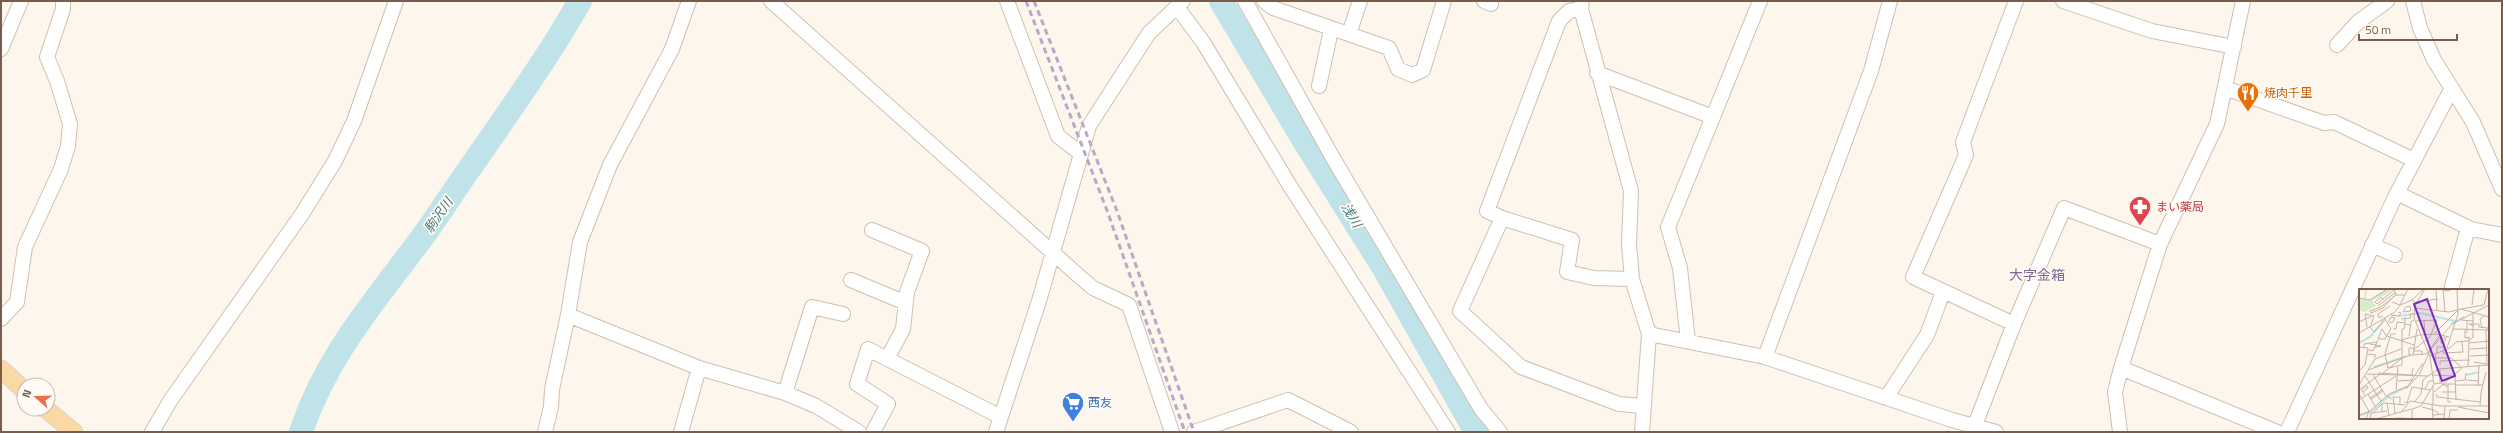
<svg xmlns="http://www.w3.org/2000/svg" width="2503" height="433" font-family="'Titillium Web','Noto Sans JP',sans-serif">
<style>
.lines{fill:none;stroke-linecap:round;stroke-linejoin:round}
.river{stroke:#bfe3e8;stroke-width:24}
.minor-casing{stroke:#d1beb0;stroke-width:16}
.major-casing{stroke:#dad1cd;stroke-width:19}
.minor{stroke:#fff;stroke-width:14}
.major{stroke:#fbd9a5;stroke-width:17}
.rail{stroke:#b9a8c9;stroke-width:3;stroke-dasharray:6 4;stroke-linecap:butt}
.labels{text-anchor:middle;stroke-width:3.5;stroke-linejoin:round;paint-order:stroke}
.food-label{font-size:12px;fill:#c56008;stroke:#fffaf3;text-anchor:start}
.health-label{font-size:12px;fill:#be3a42;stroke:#fffaf3;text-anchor:start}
.shop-label{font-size:12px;fill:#366cbe;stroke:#fffaf3;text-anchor:start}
.water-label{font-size:13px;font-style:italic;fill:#437c86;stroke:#fffaf3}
.quarter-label{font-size:14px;fill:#846695;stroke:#fffaf3}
.inset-river{fill:none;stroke:#bfe3e8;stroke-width:2}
.inset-road{fill:none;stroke:#c5b3a7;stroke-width:1}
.view{fill:#7b2cbf;fill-opacity:0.15;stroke:#7b2cbf;stroke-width:2}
.inset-edge{fill:none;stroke:#7a5c4d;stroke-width:2}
</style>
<rect width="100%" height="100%" fill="#fdf6ec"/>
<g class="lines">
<path class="river" d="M 1221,1 L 1306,144 L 1385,270 L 1476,432
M 301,432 C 327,354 376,300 424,235 C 440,213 454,190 470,168 C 508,113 547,59 580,1"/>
<g class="minor-casing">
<path id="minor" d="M 771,1 L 1080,277 L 1093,288 L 1129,305 L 1172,432
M 1007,1 L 1058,136 L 1081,154
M 1245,1 L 1333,158 L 1481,409 L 1500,432
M 1264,1 L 1273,8 L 1389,48 L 1398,69 L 1412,75 L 1423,70 L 1444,1
M 1484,1 L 1491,4
M 1582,1 L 1581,9 L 1631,191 L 1629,244 L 1632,279 L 1649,334 L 1642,432
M 2063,1 L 2152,31 L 2234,47
M 2413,1 L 2420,28 L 2434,60 L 2473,122 L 2502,189
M 1177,7 L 1203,42 L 1290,186 L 1448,432
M 1581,9 L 1569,11 L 1559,21 L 1487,211 L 1502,218 L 1572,240 L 1567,272 L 1594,278 L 1632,279
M 1349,34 L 1360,1
M 2337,45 L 2358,22 L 2387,1
M 1,49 L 21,1
M 1597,73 L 1713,117 L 1760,1
M 1319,86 L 1331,30
M 2225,88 L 2324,123 L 2334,122 L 2414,160
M 2397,193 L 2471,229 L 2502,235
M 1502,218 L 1460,311 L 1521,367 L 1619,404 L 1643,406
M 872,230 L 922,251 L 907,292 L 903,329 L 887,359
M 2372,245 L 2395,255
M 851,280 L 906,303
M 2451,290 L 2468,228
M 568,315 L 699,368 L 785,393 L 816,406 L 859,432
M 1,319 L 17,302 L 25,247 L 61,169 L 68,146 L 70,124 L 57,81 L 47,57 L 63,9 L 63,1
M 2014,324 L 1913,277 L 1966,155 L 1963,142 L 2016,1
M 1649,334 L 1765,357 L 1952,420 L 1996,432
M 1688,341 L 1680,268 L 1668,227 L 1713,117
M 1765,357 L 1871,71 L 1890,1
M 2121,368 L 2277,432
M 785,393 L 812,307 L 843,314
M 1886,398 L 1927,335 L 1943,292
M 1975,425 L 2014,324 L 2064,208 L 2160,244
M 152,432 L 170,401 L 302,214 L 335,161 L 354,121 L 396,1
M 545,432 L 551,407 L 552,389 L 568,315 L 580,242 L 610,165 L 672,49 L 689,1
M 681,432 L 699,368
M 873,432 L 888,404 L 857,384 L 868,349 L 1001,417
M 996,432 L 1039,301 L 1089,126 L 1149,33 L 1183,1
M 1194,432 L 1288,400 L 1351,432
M 2120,432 L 2115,392 L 2121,368 L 2160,244 L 2217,124 L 2243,1
M 2287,432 L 2394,199 L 2452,88"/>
</g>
<g class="major-casing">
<path id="major" d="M 1,369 L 24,390
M 46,409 L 74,432"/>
</g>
<use href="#minor" class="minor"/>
<use href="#major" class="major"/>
<path class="rail" d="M 1026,1 L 1108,213 L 1185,432
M 1034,1 L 1117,211 L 1194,432"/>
</g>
<defs>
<g id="restaurant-pin" transform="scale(1.15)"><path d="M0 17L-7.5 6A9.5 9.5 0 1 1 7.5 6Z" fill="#e8710a" stroke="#fffaf3"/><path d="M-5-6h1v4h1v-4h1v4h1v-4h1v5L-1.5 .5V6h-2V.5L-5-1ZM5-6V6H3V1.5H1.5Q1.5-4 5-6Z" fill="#fff"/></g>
<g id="pharmacy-pin" transform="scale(1.15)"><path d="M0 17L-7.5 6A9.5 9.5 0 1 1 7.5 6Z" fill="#e0444e" stroke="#fffaf3"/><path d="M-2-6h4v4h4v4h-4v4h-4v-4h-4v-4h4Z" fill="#fff"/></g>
<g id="supermarket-pin" transform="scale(1.15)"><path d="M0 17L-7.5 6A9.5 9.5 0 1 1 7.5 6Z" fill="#3f7fe0" stroke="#fffaf3"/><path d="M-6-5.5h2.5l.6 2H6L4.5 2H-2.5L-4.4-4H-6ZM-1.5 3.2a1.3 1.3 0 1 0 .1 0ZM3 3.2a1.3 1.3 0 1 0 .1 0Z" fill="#fff"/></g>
</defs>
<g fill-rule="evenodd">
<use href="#restaurant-pin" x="2248" y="93"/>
<use href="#pharmacy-pin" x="2140" y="207"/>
<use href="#supermarket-pin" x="1073" y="403"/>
</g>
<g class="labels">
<g class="food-label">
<text x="2264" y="97">焼肉千里</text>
</g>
<g class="health-label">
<text x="2156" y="211">まい薬局</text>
</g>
<g class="shop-label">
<text x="1088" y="407">西友</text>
</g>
<g class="water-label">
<text transform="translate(438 215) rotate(-55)" y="5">駒沢川</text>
<text transform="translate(1352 215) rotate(59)" y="5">浅川</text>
</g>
<g class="quarter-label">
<text x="2037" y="280">大字金箱</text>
</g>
</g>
<g transform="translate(2359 289)">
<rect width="130" height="130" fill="#fdf6ec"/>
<path d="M 6,0 L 9,0 L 6,11 L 9,11 L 28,0 L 34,0 L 26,6 L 13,11 L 17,17 L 6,23 L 0,21 L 0,9 L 5,10 Z" fill="#d8ecc9"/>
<path class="inset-river" d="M 39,27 L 61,24 L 96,32M 92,35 L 105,28M 0,54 L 11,48 L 27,29M 15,78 L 52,66M 107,86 L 120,83M 0,127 L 13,122 L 31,106 L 48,98"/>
<path class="inset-road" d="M 77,0 L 78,22M 79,0 L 89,2 L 94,0M 84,0 L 86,23M 35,7 L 24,19 L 12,24 L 11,22 L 22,18 L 37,6 L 45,6M 0,9 L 11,11 L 27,1M 53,11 L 65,0M 33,13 L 41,16 L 49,0M 57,13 L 79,10M 18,15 L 35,1 L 37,6M 18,15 L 16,13 L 22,8 L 24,10M 113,16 L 115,0M 19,17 L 37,3M 51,17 L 52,22 L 44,23 L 47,18 ZM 56,19 L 90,23 L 102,20 L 130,28M 102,20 L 125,16 L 129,0M 32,26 L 40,27 L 42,24 L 39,23M 24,27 L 20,29 L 19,25 L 31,17M 25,29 L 32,40 L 26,50 L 19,50 L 23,40 L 28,48M 42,30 L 52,29 L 51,25 L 55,25M 65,31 L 66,46M 102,31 L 115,32M 0,33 L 13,27M 29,33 L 32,28 L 36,29 L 34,33 L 30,34M 115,37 L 110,35 L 120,35 L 120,38 L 129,39 L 129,41M 8,38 L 6,25 L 15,27 L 12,36M 11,38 L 15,43 L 24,33 L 23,31M 123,39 L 121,30 L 125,27M 34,40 L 37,40 L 38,33 L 46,34 L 46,28M 94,40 L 130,41M 106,40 L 106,49 L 110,48 L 110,54 L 109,78M 127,41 L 128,76M 0,44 L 36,23 L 41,16 L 53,11 L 57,14M 76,44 L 99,21M 108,44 L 108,31M 37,45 L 32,45 L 26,65 L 29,79 L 43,76 L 43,40 L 45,40 L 46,35 L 51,36M 28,47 L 55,56M 50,47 L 52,33 L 55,31M 42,51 L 61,46 L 77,45 L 90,48M 82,52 L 86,52 L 87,49 L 82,49 L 82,54 L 86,54M 110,54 L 130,52M 11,55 L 22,57 L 16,58M 0,58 L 9,59 L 6,76 L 0,82M 5,58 L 5,55 L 18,53M 55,59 L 50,59 L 50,66 L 54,66 L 58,40M 88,59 L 99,25 L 98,0M 84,60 L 84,64 L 104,63 L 103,53M 111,60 L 128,59M 9,61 L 14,62 L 19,51M 54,61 L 71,48 L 78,31 L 57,32M 54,62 L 63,62 L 63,66M 78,64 L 78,58 L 85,58M 8,65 L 17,66 L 15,69M 76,65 L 78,81M 54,66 L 68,65 L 81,46M 71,67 L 91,59 L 97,53 L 109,52 L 114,48 L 114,25M 111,67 L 130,66M 77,69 L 92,69 L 102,78M 115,73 L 128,75M 81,76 L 81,72 L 111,71M 81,80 L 81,94M 9,81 L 16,70 L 42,60M 19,84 L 53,86 L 54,79M 24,84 L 42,70M 96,84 L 97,111M 8,85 L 69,87 L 80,80 L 130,76M 14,86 L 27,107 L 33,110M 60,86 L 72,60 L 93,35 L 130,16M 73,86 L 93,87M 6,87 L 22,112M 107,91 L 120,92M 39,92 L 54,91M 96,92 L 106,91 L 107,84M 75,95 L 82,94 L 89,98M 89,95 L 89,113 L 92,113M 0,96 L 9,81 L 48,67M 83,96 L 103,79M 96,96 L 124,96M 119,97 L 120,76M 47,100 L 59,87M 66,100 L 70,92 L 74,92M 0,101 L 20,86M 37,101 L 39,78M 4,103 L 9,99 L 8,97 L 2,101 L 4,103 L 5,105 L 6,106M 75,103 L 85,95 L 96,95M 83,103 L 97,103M 0,105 L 10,122 L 7,130M 9,105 L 16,117M 77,105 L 78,108 L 121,113M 11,109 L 23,101M 12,110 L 24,102M 0,111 L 37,87M 56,112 L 62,105 L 64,91 L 70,86M 45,113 L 48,114 L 53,98 L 71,101M 28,114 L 30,127M 73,115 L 74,130M 74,115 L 74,97M 121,117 L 122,103 L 127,83M 63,118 L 75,121 L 80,125M 99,118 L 130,124M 23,122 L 23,115 L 26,114 L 46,116M 43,122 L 51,112 L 82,117 L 130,117M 14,124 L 23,115M 36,124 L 34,108 L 41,108 L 41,115M 0,126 L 11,122 L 30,105 L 49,97 L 64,74M 74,126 L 86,125M 38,129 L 57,130M 11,130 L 12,124 L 28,122M 17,130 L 52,120M 53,130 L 53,120 L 62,117 L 75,95 L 71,68 L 55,29 L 56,16 L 66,0M 85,130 L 86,117M 90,130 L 91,121 L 99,121"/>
<path class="view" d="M 68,10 L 96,87 L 83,92 L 55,15 Z"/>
<rect width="130" height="130" class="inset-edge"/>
</g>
<rect width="2503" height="433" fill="none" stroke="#7a5c4d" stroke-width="4"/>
<g transform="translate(36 397) rotate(290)"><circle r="19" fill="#fffaf3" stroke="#cabbb1"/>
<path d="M0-3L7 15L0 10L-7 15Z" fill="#e76f51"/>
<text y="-6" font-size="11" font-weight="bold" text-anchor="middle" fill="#7a5c4d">N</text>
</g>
<path d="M2359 34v6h98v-6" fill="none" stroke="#7a5c4d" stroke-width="2"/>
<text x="2365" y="34" font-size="12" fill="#7a5c4d" stroke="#fffaf3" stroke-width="3" paint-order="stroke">50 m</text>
</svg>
